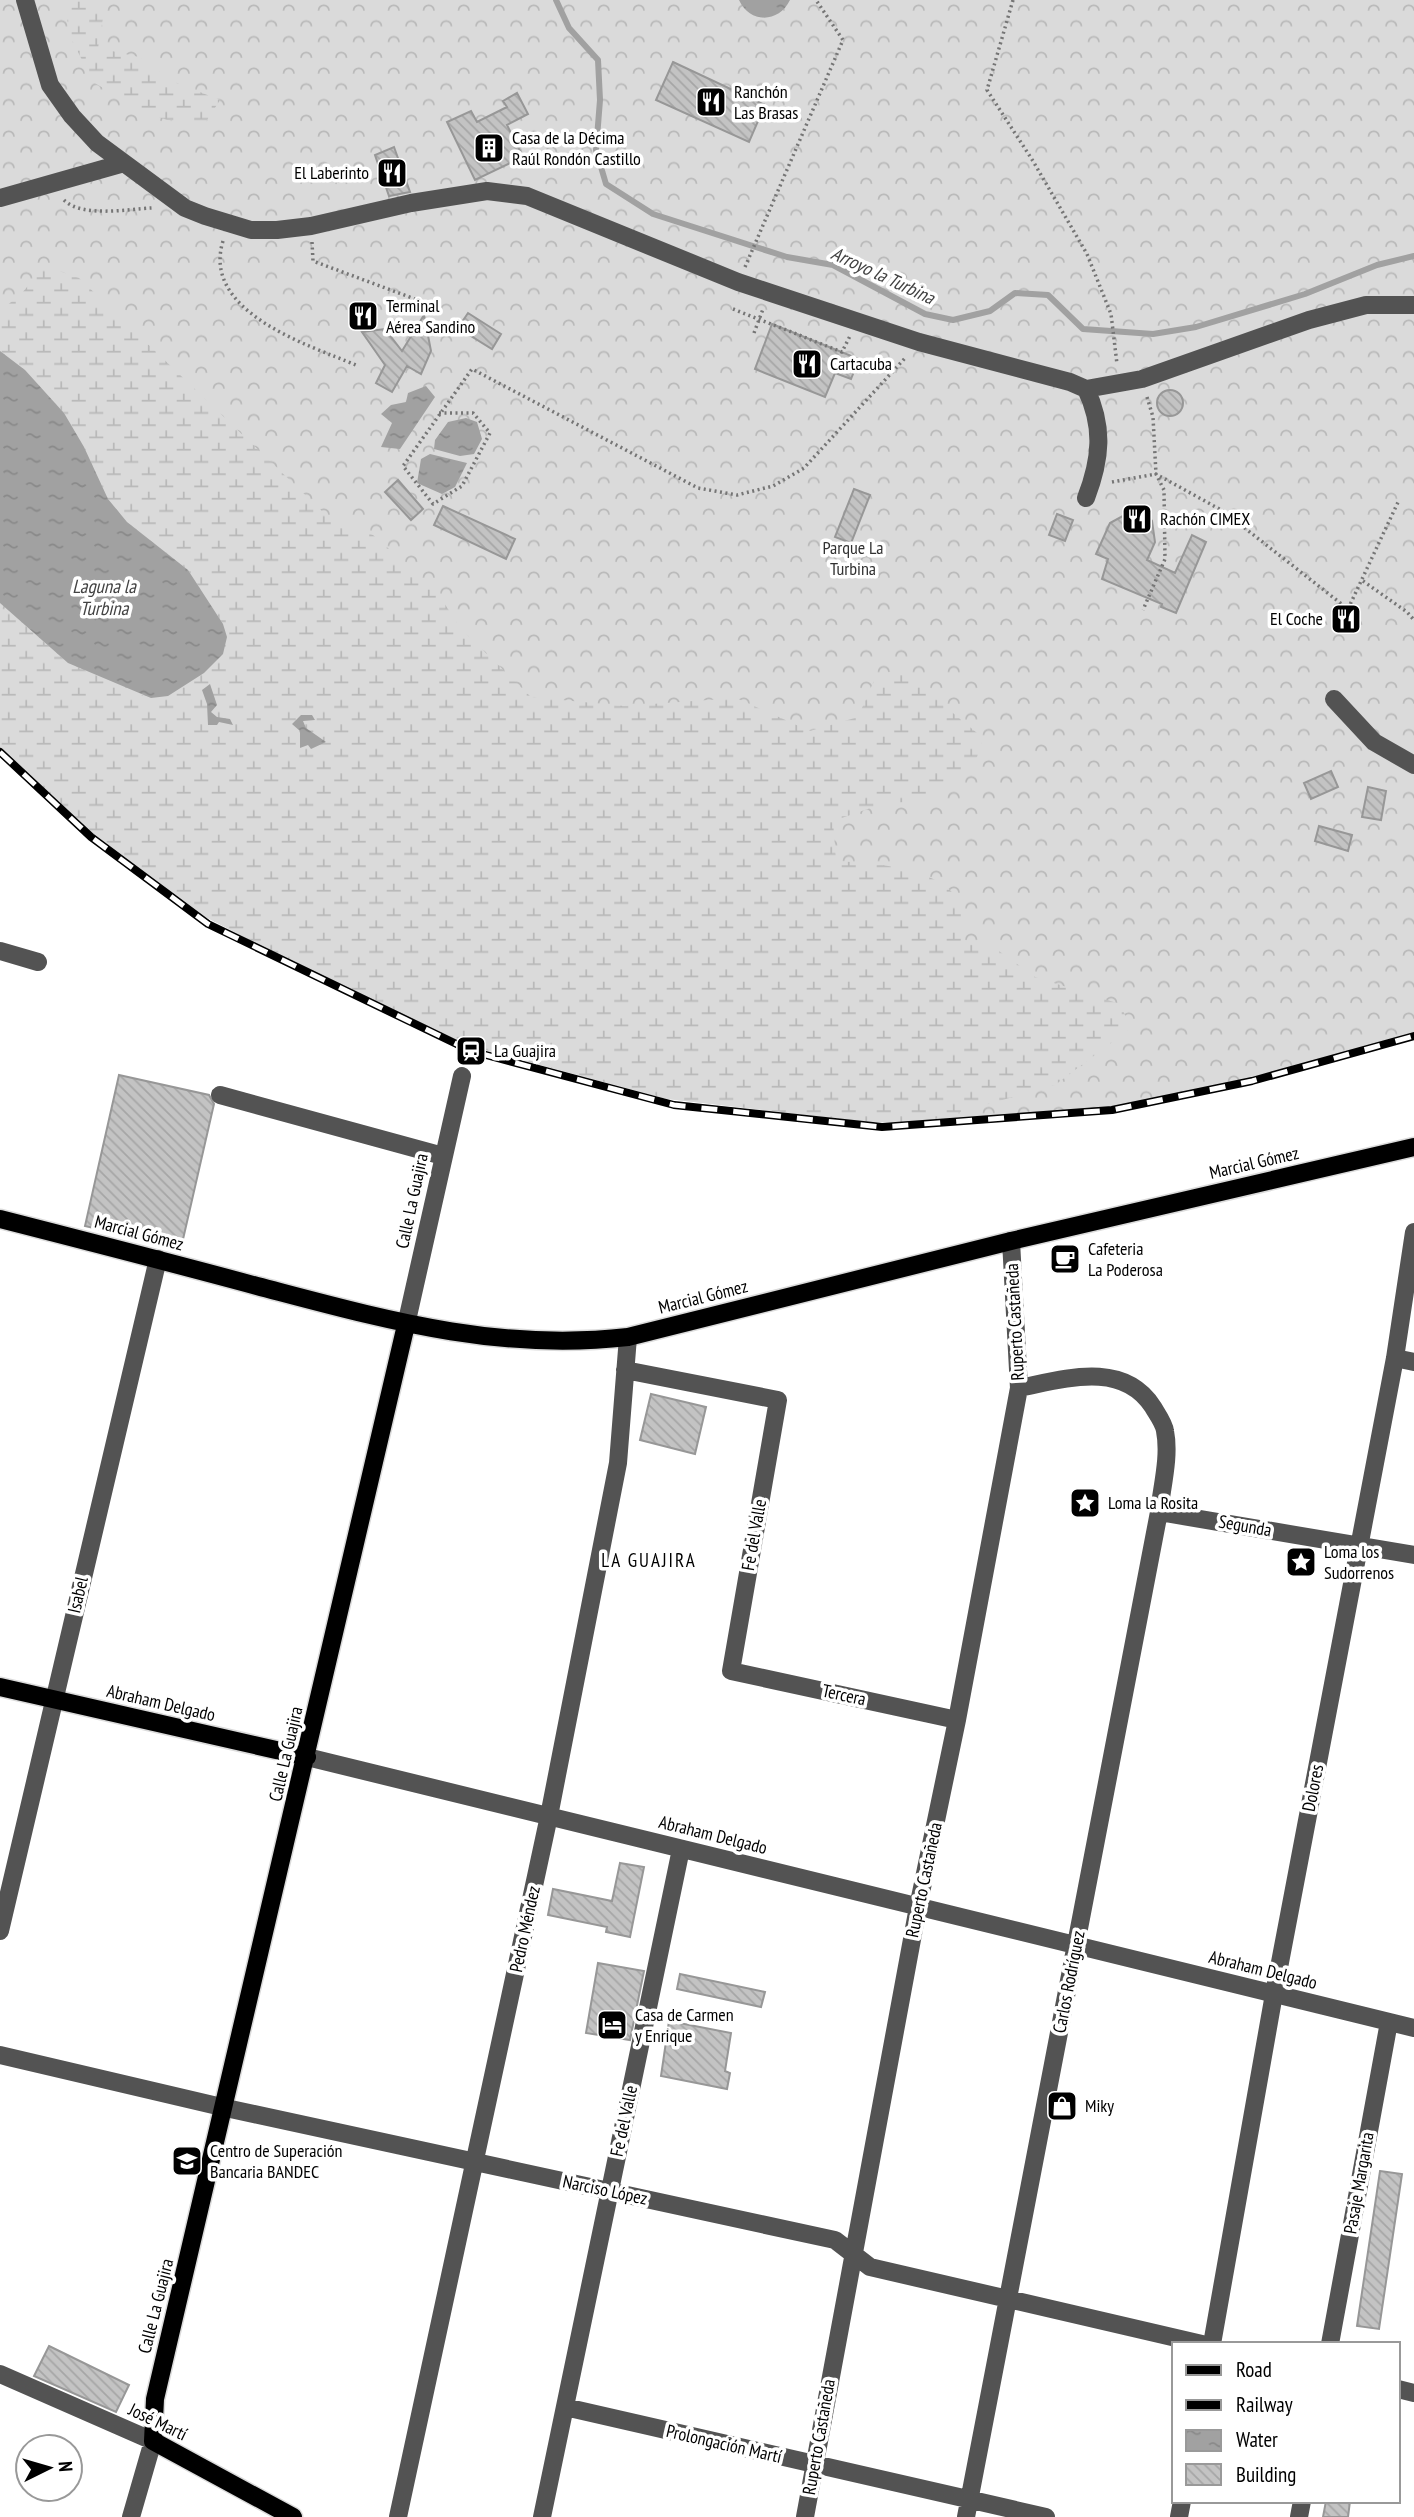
<svg xmlns="http://www.w3.org/2000/svg" width="1414" height="2517" font-family="'PT Sans Narrow',sans-serif">
<style>
.forest{fill:url(#forest-crowns)}
.wetland{fill:url(#wetland-marsh)}
.water{fill:url(#water-ripples)}
.lines{fill:none;stroke-linecap:round;stroke-linejoin:round}
.stream{stroke:#a1a1a1;stroke-width:6}
.building{fill:url(#building-back-hatch);stroke:#979797;stroke-width:2}
.major-casing{stroke:#dbdbdb;stroke-width:21}
.path{stroke:#757575;stroke-width:3.5;stroke-dasharray:2 3.5;stroke-linecap:butt}
.minor{stroke:#535353;stroke-width:18}
.major{stroke:#000;stroke-width:18}
.rail-casing{stroke:#000;stroke-width:8}
.rail{stroke:#fff;stroke-width:5;stroke-dasharray:16;stroke-linecap:butt}
.labels{text-anchor:middle;stroke-width:7;stroke-linejoin:round;paint-order:stroke}
.poi-label{font-size:18px;fill:#000;stroke:#fff;text-anchor:start}
.park-label{font-size:18px;fill:#313131;stroke:#fff}
.street-label{font-size:18px;fill:#000;stroke:#fff}
.water-label{font-size:19px;font-style:italic;fill:#424242;stroke:#fff}
.neighbourhood-label{font-size:19px;letter-spacing:2px;fill:#000;stroke:#fff}
</style>
<defs>
<pattern id="forest-crowns" width="20" height="18" patternUnits="userSpaceOnUse" patternTransform="scale(1.75)"><rect width="20" height="18" fill="#dadada"/><path d="M2 6a3 3 0 1 1 6 0M12 15a3 3 0 1 1 6 0" fill="none" stroke="#b9b9b9"/></pattern>
<pattern id="wetland-marsh" width="20" height="14" patternUnits="userSpaceOnUse" patternTransform="scale(1.75)"><rect width="20" height="14" fill="#dadada"/><path d="M1 5h8M5 5V1M11 12h8M15 12V8" fill="none" stroke="#b9b9b9"/></pattern>
<pattern id="water-ripples" width="26" height="14" patternUnits="userSpaceOnUse" patternTransform="scale(1.75)"><rect width="26" height="14" fill="#a1a1a1"/><path d="M2 4q2-2 4 0t4 0M15 11q2-2 4 0t4 0" fill="none" stroke="#898989"/></pattern>
<pattern id="building-back-hatch" width="6" height="6" patternUnits="userSpaceOnUse" patternTransform="scale(1.75)"><rect width="6" height="6" fill="#c3c3c3"/><path d="M-1 5l2 2M0 0l6 6M5-1l2 2" fill="none" stroke="#a6a6a6"/></pattern>
</defs>
<rect width="100%" height="100%" fill="#fff"/>
<path class="forest" d="M 0,0 L 1414,0 L 1414,1034 L 1214,1089 L 1103,1108 L 926,1122 L 870,1122 L 668,1099 L 470,1046 L 291,961 L 192,910 L 83,827 L 0,751 Z"/>
<path class="wetland" d="M 63,0 L 106,0 L 98,48 L 139,57 L 172,81 L 220,100 L 204,125 L 167,120 L 142,111 L 93,82 L 71,38 Z
M 45,266 L 79,278 L 324,513 L 373,535 L 435,589 L 461,629 L 531,697 L 624,706 L 736,698 L 810,731 L 858,717 L 876,676 L 900,669 L 983,738 L 977,757 L 958,781 L 925,801 L 885,803 L 833,821 L 836,861 C 871,863 952,867 962,910 C 965,920 963,933 964,944 L 992,946 L 1035,977 L 1120,1004 L 1131,1028 L 1055,1085 L 926,1122 L 870,1122 L 668,1099 L 470,1046 L 291,961 L 192,910 L 83,827 L 0,751 L 0,609 L 10,612 L 68,663 L 144,696 L 223,624 L 188,570 L 127,522 L 108,499 L 84,447 L 64,413 L 25,370 L 0,351 L 0,311 L 21,294 Z"/>
<path class="water" d="M 739,0 L 790,0 C 779,23 750,24 739,0 Z
M 0,351 L 25,370 L 64,413 L 84,447 L 108,499 L 127,522 L 188,570 L 223,624 L 227,637 L 223,654 L 204,673 L 168,696 L 151,698 L 68,663 L 0,603 Z
M 426,386 L 435,397 L 400,449 L 381,447 L 392,423 L 381,414 L 391,405 L 406,402 L 408,393 Z
M 466,418 L 477,422 L 482,439 L 474,454 L 460,456 L 434,449 L 435,440 L 448,422 Z
M 430,454 L 467,463 L 455,487 L 442,494 L 417,483 L 421,459 Z
M 210,684 L 217,705 L 211,712 L 217,717 L 230,719 L 233,725 L 219,722 L 217,725 L 208,725 L 207,704 L 202,690 Z
M 301,715 L 312,715 L 315,720 L 303,721 L 306,728 L 326,742 L 311,749 L 308,745 L 300,748 L 300,731 L 292,724 Z"/>
<g class="lines">
<path class="stream" d="M 556,0 L 569,28 L 598,60 L 600,100 L 596,150 L 606,184 L 653,214 L 787,257 L 833,265 L 925,314 L 953,320 L 990,311 L 1015,293 L 1048,295 L 1083,329 L 1153,334 L 1196,327 L 1305,294 L 1377,265 L 1414,256"/>
</g>
<path class="building" d="M 673,62 L 765,105 L 749,142 L 656,100 Z
M 517,93 L 528,114 L 507,125 L 523,157 L 475,180 L 447,122 L 471,111 L 477,122 L 507,107 L 503,101 Z
M 394,147 L 410,192 L 389,196 L 375,155 Z
M 468,313 L 501,334 L 492,349 L 458,328 Z
M 424,315 L 431,351 L 421,374 L 407,366 L 392,392 L 376,383 L 385,365 L 362,332 L 385,329 L 402,351 Z
M 772,324 L 859,359 L 851,379 L 835,373 L 825,397 L 755,369 Z
M1157 403a13 13 0 1 1 26 0a13 13 0 1 1-26 0Z
M 398,480 L 423,509 L 411,520 L 385,492 Z
M 854,489 L 870,495 L 851,543 L 835,537 Z
M 443,506 L 515,539 L 506,559 L 434,525 Z
M 1130,512 L 1147,514 L 1152,521 L 1155,542 L 1147,560 L 1175,573 L 1192,535 L 1206,542 L 1176,613 L 1161,607 L 1162,604 L 1102,579 L 1108,559 L 1096,554 L 1110,523 Z
M 1057,514 L 1073,520 L 1065,541 L 1049,535 Z
M 1331,771 L 1338,787 L 1311,799 L 1304,783 Z
M 1368,787 L 1386,791 L 1381,820 L 1362,817 Z
M 1319,826 L 1352,835 L 1348,851 L 1315,841 Z
M 119,1075 L 209,1095 L 214,1104 L 181,1248 L 85,1226 Z
M 651,1394 L 706,1407 L 695,1454 L 640,1440 Z
M 620,1863 L 644,1867 L 630,1937 L 606,1932 L 607,1927 L 548,1915 L 553,1889 L 612,1901 Z
M 598,1963 L 644,1971 L 630,2040 L 586,2033 Z
M 680,1974 L 765,1992 L 761,2007 L 677,1989 Z
M 669,2021 L 731,2033 L 725,2071 L 730,2073 L 727,2089 L 661,2076 Z
M 1380,2171 L 1402,2174 L 1379,2329 L 1357,2326 Z
M 49,2346 L 129,2385 L 116,2412 L 34,2376 Z
M 1326,2501 L 1350,2501 L 1348,2517 L 1323,2517 Z"/>
<g class="lines">
<g class="major-casing">
<path id="major" d="M 0,1219 C 86,1241 172,1263 257,1286 C 383,1319 496,1352 628,1337 L 1011,1241 L 1414,1147
M 0,1687 L 307,1757
M 293,2517 L 153,2441 L 155,2399 L 406,1325"/>
</g>
<path class="path" d="M 1013,0 L 987,90 L 1033,161 L 1087,254 L 1111,314 L 1117,364
M 64,200 C 82,218 128,209 152,208
M 223,241 C 201,312 308,345 356,365
M 312,242 L 313,261 L 431,305
M 745,267 L 843,40 L 816,0
M 733,309 L 842,352 L 850,336
M 754,333 L 763,309
M 1147,397 L 1153,417 L 1156,474 L 1223,511 L 1348,609 L 1399,500
M 439,413 L 473,413 L 490,433 L 462,486 L 433,504 L 403,466 L 472,369 L 698,488 L 737,495 L 773,486 L 804,468 L 906,357
M 1112,482 L 1156,474 L 1164,490 L 1165,559 L 1143,610
M 1363,581 L 1407,612 L 1414,620"/>
<path class="minor" d="M 25,0 L 50,85 L 72,116 L 97,143 L 185,208 L 205,216 L 251,230 L 277,230 L 311,226 L 411,203 L 487,191 L 527,196 L 738,282 L 919,342 L 1070,382 L 1086,389 L 1142,379 L 1309,320 L 1366,305 L 1414,305
M 0,198 L 124,163
M 1086,498 C 1101,459 1104,427 1086,389
M 1334,699 L 1374,742 L 1414,765
M 0,951 L 38,962
M 220,1095 L 443,1156
M 406,1325 L 462,1076
M 1395,1358 L 1414,1362
M 625,1370 L 778,1400 L 731,1671 L 957,1720
M 1159,1512 L 1414,1555
M 307,1757 L 1414,2028
M 0,1931 L 158,1259
M 0,2055 L 226,2108 L 835,2240 L 870,2267 L 1202,2344
M 1212,2344 L 1274,1994 L 1395,1358 L 1414,1232
M 1330,2344 L 1389,2022
M 0,2374 L 153,2441 L 131,2517
M 1398,2389 L 1414,2393
M 565,2407 L 1046,2517
M 398,2517 L 549,1816 L 618,1463 L 628,1337
M 542,2517 L 681,1849
M 805,2517 L 918,1907 L 957,1720 L 1019,1388 L 1011,1241
M 966,2517 L 1159,1512 C 1162,1486 1170,1456 1165,1431 C 1164,1423 1157,1414 1153,1407 C 1123,1360 1064,1379 1019,1388
M 1179,2517 L 1182,2501
M 1299,2517 L 1302,2501"/>
<use href="#major" class="major"/>
<g class="rail-casing">
<path id="rail" d="M 0,752 L 91,837 L 208,924 L 471,1051 L 674,1105 L 882,1127 L 1112,1110 L 1252,1081 L 1414,1036"/>
</g>
<use href="#rail" class="rail"/>
</g>
<defs>
<g id="restaurant-square" transform="scale(1.575)"><rect x="-9" y="-9" width="18" height="18" rx="4" fill="#000" stroke="#fff"/><path d="M-5-6h1v4h1v-4h1v4h1v-4h1v5L-1.5 .5V6h-2V.5L-5-1ZM5-6V6H3V1.5H1.5Q1.5-4 5-6Z" fill="#fff"/></g>
<g id="building-square" transform="scale(1.575)"><rect x="-9" y="-9" width="18" height="18" rx="4" fill="#000" stroke="#fff"/><path d="M-4-6H4V6H1V3H-1V6H-4ZM-2.5-4.3h1.7v1.8h-1.7ZM.8-4.3h1.7v1.8H.8ZM-2.5-1h1.7V.8h-1.7ZM.8-1h1.7V.8H.8Z" fill="#fff"/></g>
<g id="station-square" transform="scale(1.575)"><rect x="-9" y="-9" width="18" height="18" rx="4" fill="#000" stroke="#fff"/><path d="M-3-6H3Q5-6 5-4V2Q5 4 3 4L4.5 6H3L1.5 4h-3L-3 6H-4.5L-3 4Q-5 4-5 2V-4Q-5-6-3-6ZM-3.5-4v3h7v-3ZM-3.5 1v1.5H-2V1ZM2 1v1.5H3.5V1Z" fill="#fff"/></g>
<g id="cafe-square" transform="scale(1.575)"><rect x="-9" y="-9" width="18" height="18" rx="4" fill="#000" stroke="#fff"/><path d="M-5.5-4.5H6V0H3Q3 3.5 0 3.5H-2.5Q-5.5 3.5-5.5 0ZM3-3.2v2h1.7v-2ZM-6 4.5H4V6H-6Z" fill="#fff"/></g>
<g id="sight-square" transform="scale(1.575)"><rect x="-9" y="-9" width="18" height="18" rx="4" fill="#000" stroke="#fff"/><path d="M0-6L1.8-2.2L6-1.7L2.9 1.2L3.7 5.4L0 3.3L-3.7 5.4L-2.9 1.2L-6-1.7L-1.8-2.2Z" fill="#fff"/></g>
<g id="hotel-square" transform="scale(1.575)"><rect x="-9" y="-9" width="18" height="18" rx="4" fill="#000" stroke="#fff"/><path d="M-6-4.5h1.5V1H6V5H4.5V3h-9V5H-6ZM-4 0a1.8 1.8 0 1 1 3.6 0ZM.5 0V-2.5h3Q6-2.5 6 0Z" fill="#fff"/></g>
<g id="shop-square" transform="scale(1.575)"><rect x="-9" y="-9" width="18" height="18" rx="4" fill="#000" stroke="#fff"/><path d="M-5-2.5h2.3a2.7 3.5 0 0 1 5.4 0H5L5.5 6h-11ZM-1.5-2.5h3a1.5 2.3 0 0 0-3 0Z" fill="#fff"/></g>
<g id="university-square" transform="scale(1.575)"><rect x="-9" y="-9" width="18" height="18" rx="4" fill="#000" stroke="#fff"/><path d="M0-5L7-2L0 1L-7-2ZM-4 1L0 2.5L4 1V4Q0 6-4 4Z" fill="#fff"/></g>
</defs>
<g fill-rule="evenodd">
<use href="#restaurant-square" x="711" y="102"/>
<use href="#building-square" x="489" y="148"/>
<use href="#restaurant-square" x="392" y="173"/>
<use href="#restaurant-square" x="363" y="316"/>
<use href="#restaurant-square" x="807" y="364"/>
<use href="#restaurant-square" x="1137" y="519"/>
<use href="#restaurant-square" x="1346" y="619"/>
<use href="#station-square" x="471" y="1051"/>
<use href="#cafe-square" x="1065" y="1259"/>
<use href="#sight-square" x="1085" y="1503"/>
<use href="#sight-square" x="1301" y="1562"/>
<use href="#hotel-square" x="612" y="2025"/>
<use href="#shop-square" x="1062" y="2106"/>
<use href="#university-square" x="187" y="2161"/>
</g>
<g class="labels">
<g class="poi-label">
<text x="734" y="98">Ranchón<tspan x="734" dy="21">Las Brasas</tspan></text>
<text x="512" y="144">Casa de la Décima<tspan x="512" dy="21">Raúl Rondón Castillo</tspan></text>
<text x="369" y="179" text-anchor="end">El Laberinto</text>
<text x="386" y="312">Terminal<tspan x="386" dy="21">Aérea Sandino</tspan></text>
<text x="830" y="370">Cartacuba</text>
<text x="1160" y="525">Rachón CIMEX</text>
<text x="1323" y="625" text-anchor="end">El Coche</text>
<text x="494" y="1057">La Guajira</text>
<text x="1088" y="1255">Cafeteria<tspan x="1088" dy="21">La Poderosa</tspan></text>
<text x="1108" y="1509">Loma la Rosita</text>
<text x="1324" y="1558">Loma los<tspan x="1324" dy="21">Sudorrenos</tspan></text>
<text x="635" y="2021">Casa de Carmen<tspan x="635" dy="21">y Enrique</tspan></text>
<text x="1085" y="2112">Miky</text>
<text x="210" y="2157">Centro de Superación<tspan x="210" dy="21">Bancaria BANDEC</tspan></text>
</g>
<g class="park-label">
<text x="853" y="554">Parque La<tspan x="853" dy="21">Turbina</tspan></text>
</g>
<g class="street-label">
<text transform="translate(1254 1163) rotate(-13)" y="6">Marcial Gómez</text>
<text transform="translate(412 1201) rotate(-78)" y="6">Calle La Guajira</text>
<text transform="translate(139 1233) rotate(15)" y="6">Marcial Gómez</text>
<text transform="translate(703 1297) rotate(-14)" y="6">Marcial Gómez</text>
<text transform="translate(1015 1322) rotate(-93)" y="6">Ruperto Castañeda</text>
<text transform="translate(1245 1526) rotate(10)" y="6">Segunda</text>
<text transform="translate(754 1535) rotate(-80)" y="6">Fe del Valle</text>
<text transform="translate(78 1595) rotate(-77)" y="6">Isabel</text>
<text transform="translate(844 1695) rotate(12)" y="6">Tercera</text>
<text transform="translate(161 1703) rotate(13)" y="6">Abraham Delgado</text>
<text transform="translate(286 1754) rotate(-77)" y="6">Calle La Guajira</text>
<text transform="translate(1313 1788) rotate(-79)" y="6">Dolores</text>
<text transform="translate(713 1835) rotate(14)" y="6">Abraham Delgado</text>
<text transform="translate(924 1880) rotate(-78)" y="6">Ruperto Castañeda</text>
<text transform="translate(525 1929) rotate(-78)" y="6">Pedro Méndez</text>
<text transform="translate(1263 1970) rotate(14)" y="6">Abraham Delgado</text>
<text transform="translate(1069 1982) rotate(-79)" y="6">Carlos Rodríguez</text>
<text transform="translate(624 2121) rotate(-78)" y="6">Fe del Valle</text>
<text transform="translate(1359 2183) rotate(-80)" y="6">Pasaje Margarita</text>
<text transform="translate(605 2190) rotate(12)" y="6">Narciso López</text>
<text transform="translate(156 2306) rotate(-76)" y="6">Calle La Guajira</text>
<text transform="translate(158 2422) rotate(26)" y="6">José Martí</text>
<text transform="translate(819 2437) rotate(-80)" y="6">Ruperto Castañeda</text>
<text transform="translate(724 2444) rotate(13)" y="6">Prolongación Martí</text>
</g>
<g class="water-label">
<text transform="translate(883 275) rotate(25)" y="7">Arroyo la Turbina</text>
<text x="104" y="593">Laguna la<tspan x="104" dy="22">Turbina</tspan></text>
</g>
<g class="neighbourhood-label">
<text x="649" y="1567">LA GUAJIRA</text>
</g>
</g>
<rect x="1172" y="2342" width="228" height="161" fill="#ffffff" stroke="#999999" stroke-width="2"/>
<rect x="1186" y="2365" width="35" height="10" fill="#000000" stroke="#999999" stroke-width="2"/>
<text x="1236" y="2377" font-size="21" fill="#000000">Road</text>
<rect x="1186" y="2400" width="35" height="10" fill="#000000" stroke="#999999" stroke-width="2"/>
<text x="1236" y="2412" font-size="21" fill="#000000">Railway</text>
<rect x="1186" y="2430" width="35" height="21" fill="url(#water-ripples)" stroke="#999999" stroke-width="2"/>
<text x="1236" y="2447" font-size="21" fill="#000000">Water</text>
<rect x="1186" y="2464" width="35" height="21" fill="url(#building-back-hatch)" stroke="#999999" stroke-width="2"/>
<text x="1236" y="2482" font-size="21" fill="#000000">Building</text>
<g transform="translate(49 2468) rotate(85)"><circle r="33" fill="#ffffff" stroke="#999999" stroke-width="2"/>
<path d="M0-5L12 26L0 18L-12 26Z" fill="#000000"/>
<text y="-10" font-size="19" font-weight="bold" text-anchor="middle" fill="#000000">N</text>
</g>
</svg>
